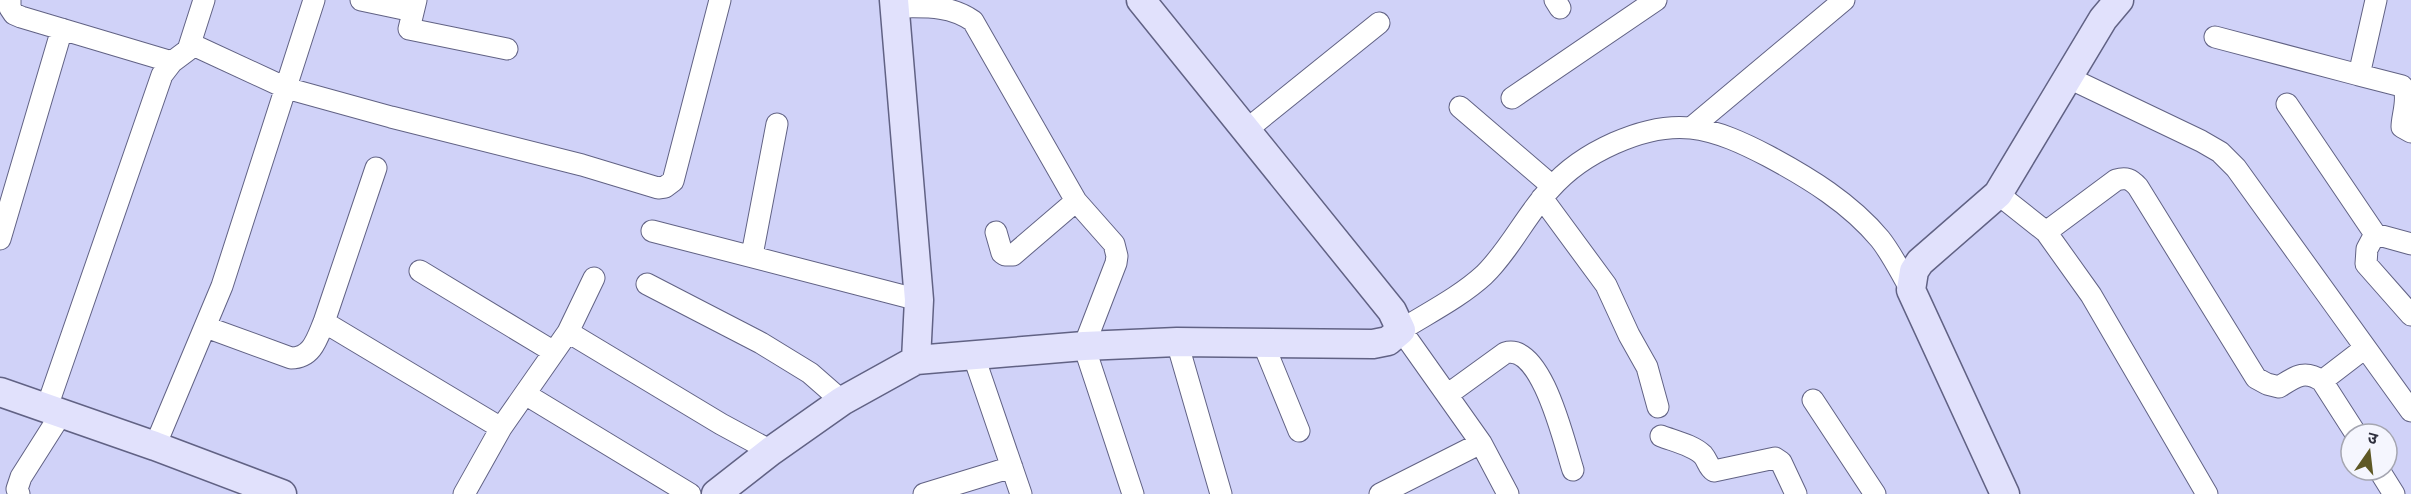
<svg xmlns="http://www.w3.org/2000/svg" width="2411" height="494" font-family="Inter,'Noto Sans Devanagari',sans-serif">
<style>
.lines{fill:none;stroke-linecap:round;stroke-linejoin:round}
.street-casing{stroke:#616284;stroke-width:23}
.secondary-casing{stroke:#616284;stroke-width:31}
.street{stroke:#fff;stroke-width:21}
.secondary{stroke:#e1e1fc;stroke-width:28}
</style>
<rect width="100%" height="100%" fill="#d0d2f8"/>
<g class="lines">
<g class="street-casing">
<path id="street" d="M 10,0 L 10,8 L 14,14 L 21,17 L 172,62
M 361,0 L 413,11
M 416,0 L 409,29 L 507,49
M 1555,0 L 1560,8
M 2376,0 L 2359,75 L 2402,86 C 2410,96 2402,115 2402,127 L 2411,132
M 894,7 C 923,7 949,4 973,21 L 1076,201 L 1114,244 L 1117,256 L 1116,263 L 1084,346 L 1133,494
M 2215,37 L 2359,75
M 191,44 L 286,88 L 391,117 L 582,165 L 658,188 L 665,187 L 673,181 L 720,0
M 2067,77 L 2201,141 L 2220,152 L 2236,168 L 2411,411
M 1512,98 L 1656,0
M 2287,104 L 2375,234 L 2367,249 L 2366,264 L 2411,315
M 1460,107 L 1552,186
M 1691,128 L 1844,0
M 1245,131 L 1379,23
M 1998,194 L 2046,232 L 2116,180 C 2126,177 2131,179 2138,187 L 2256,378 L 2267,384 L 2279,387 C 2295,377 2304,369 2322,381 L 2356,434
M 1542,198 L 1606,285 L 1629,335 L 1647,367 L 1658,407
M 652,231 L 919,300
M 996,232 L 1002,253 L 1005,255 L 1013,255 L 1076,201
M 2046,232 L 2091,295 L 2207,494
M 2375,234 L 2411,244
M 0,239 L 62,29
M 752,255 L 777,124
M 420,271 L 554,352
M 647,284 L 761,343 L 810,373 L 842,401
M 324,322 L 501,428
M 206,327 L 291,358 C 312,358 317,339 324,322 L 376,168
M 568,332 L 721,424 L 771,451
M 1177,342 L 1221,494
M 1263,343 L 1299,431
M 974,357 L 1021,494
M 2322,381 L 2365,348
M 525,394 L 690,494
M 1447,395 L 1505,353 C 1542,342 1565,446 1573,470
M 1813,400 L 1875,494
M 47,407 L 162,75 L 172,62 L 188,50 L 204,0
M 1661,436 C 1674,441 1693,445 1703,455 C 1708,461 1708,467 1714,471 L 1775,458 L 1781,462 L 1796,494
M 155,446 L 222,286 L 314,0
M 2379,470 L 2394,494
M 19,494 L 17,489 L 21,477 L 61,414
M 464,494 L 501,428 L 568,332 L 594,278
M 924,494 L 1012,467
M 1380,494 L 1481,443
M 1508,494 L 1481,443 L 1401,330 C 1428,313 1460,297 1484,275 C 1509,251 1526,215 1550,189 C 1581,153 1644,123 1691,128 C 1718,131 1745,144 1768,156 C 1809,178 1850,203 1880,239 C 1892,254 1901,273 1911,290"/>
</g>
<g class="secondary-casing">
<path id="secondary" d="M 894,0 L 919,300 L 916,360
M 0,392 L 155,446 L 282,494
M 716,494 L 771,451 L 842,401 L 916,360 L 1084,346 L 1177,342 L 1373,344 L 1388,341 L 1401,330 L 1392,311 L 1141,0
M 2005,494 L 1911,290 L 1914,271 L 1920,262 L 1998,194 L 2103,19 L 2119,0"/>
</g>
<use href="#street" class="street"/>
<use href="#secondary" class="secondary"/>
</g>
<g transform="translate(2369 452) rotate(14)"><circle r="28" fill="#f5f6fe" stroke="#a5a6b1" stroke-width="1.5"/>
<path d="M0-4.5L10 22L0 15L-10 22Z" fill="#5e5825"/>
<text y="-9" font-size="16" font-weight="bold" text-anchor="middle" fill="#2e2f3d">उ</text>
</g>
</svg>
